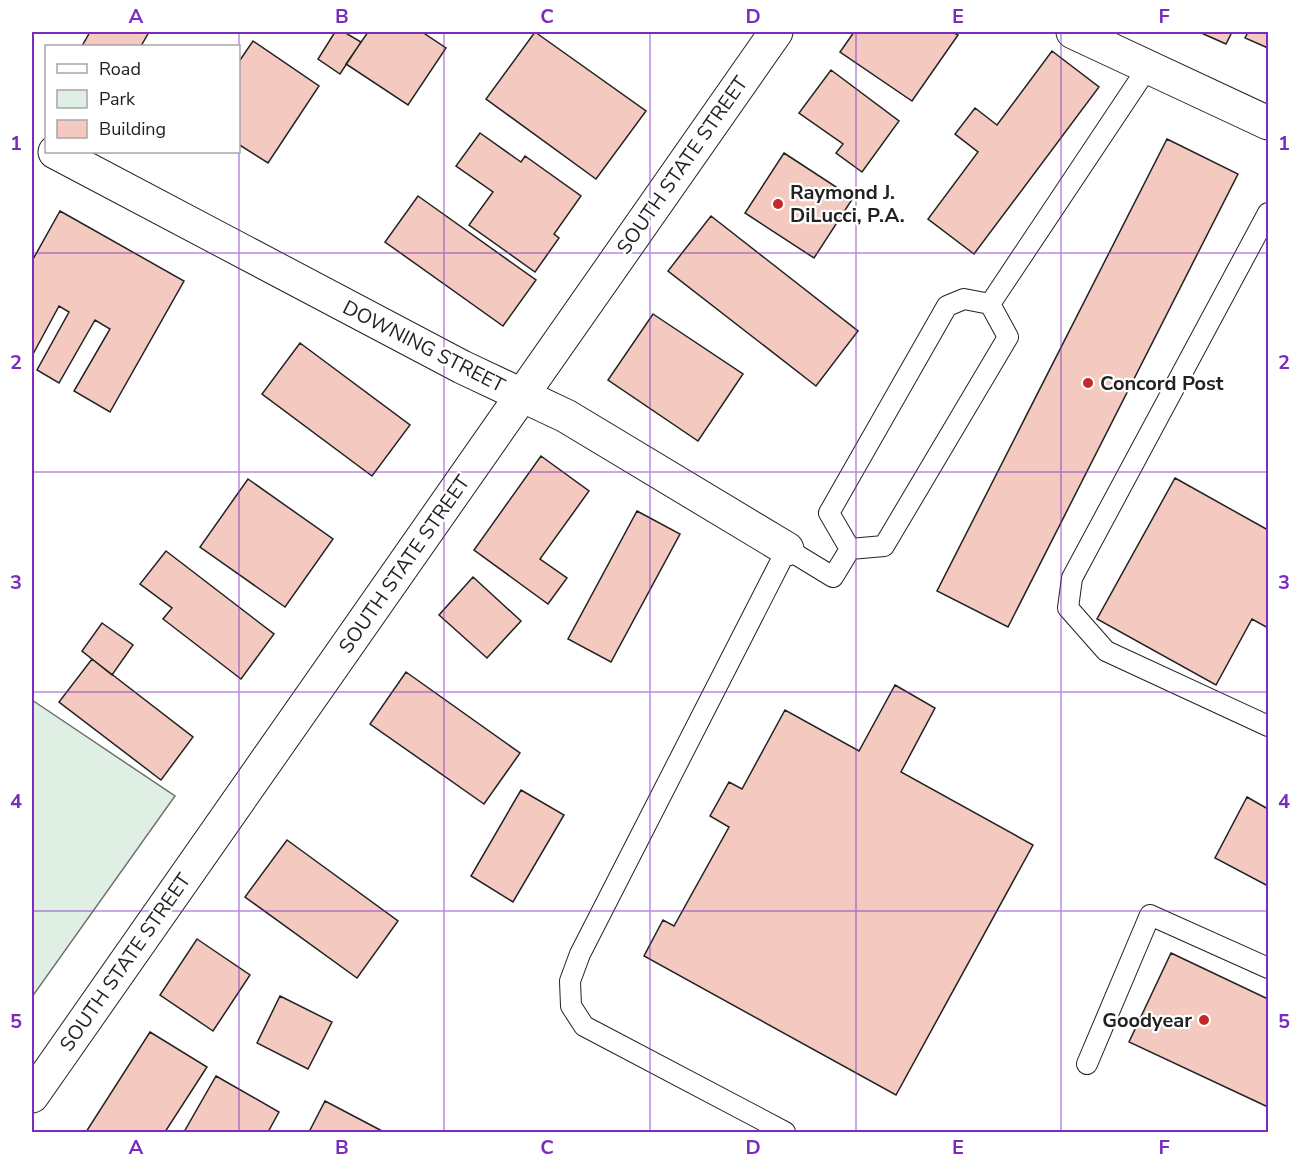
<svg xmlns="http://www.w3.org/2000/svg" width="1300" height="1164" font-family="'Nunito Sans',sans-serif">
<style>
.green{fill:#e0efe3;stroke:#6f6f6f;stroke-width:1.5}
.building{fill:#f3c9c0;stroke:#222;stroke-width:1.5}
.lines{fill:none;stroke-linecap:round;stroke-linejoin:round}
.lane-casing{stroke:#222;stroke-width:22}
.street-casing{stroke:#222;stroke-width:35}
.secondary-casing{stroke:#222;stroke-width:35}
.lane{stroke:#fff;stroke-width:20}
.street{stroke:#fff;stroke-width:33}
.secondary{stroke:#fff;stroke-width:33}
.grid{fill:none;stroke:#7b2cbf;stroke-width:1.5;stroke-opacity:0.55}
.poi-dot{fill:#c62828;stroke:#fff;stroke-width:2}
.labels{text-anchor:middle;stroke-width:4.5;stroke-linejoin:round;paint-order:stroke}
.street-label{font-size:20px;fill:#222;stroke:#fff}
.poi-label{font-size:20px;font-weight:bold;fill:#222;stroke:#fff;text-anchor:start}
.neatline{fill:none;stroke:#7b2cbf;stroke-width:2}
.grid-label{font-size:20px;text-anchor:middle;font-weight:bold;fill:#7b2cbf}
</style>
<rect width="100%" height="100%" fill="#fff"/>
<path class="green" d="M 32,700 L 175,796 L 32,997 Z"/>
<path class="building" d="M 90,32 L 149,32 L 141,46 L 82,46 Z
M 335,32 L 344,32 L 361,42 L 340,74 L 318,59 Z
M 368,32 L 422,32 L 446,48 L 408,105 L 346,64 Z
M 535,32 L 646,111 L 596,179 L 486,99 Z
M 854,32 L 952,32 L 958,35 L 912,101 L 840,52 Z
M 1199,32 L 1232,32 L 1226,44 Z
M 1248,32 L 1268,32 L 1268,48 L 1245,38 Z
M 253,41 L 319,86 L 268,163 L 238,144 L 238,63 Z
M 1052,51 L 1099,87 L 974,254 L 928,219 L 978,152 L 955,134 L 975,108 L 997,125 Z
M 831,70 L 899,121 L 862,172 L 836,153 L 843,144 L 799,113 Z
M 480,133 L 521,162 L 525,156 L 581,196 L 554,234 L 559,238 L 535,272 L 469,225 L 493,192 L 456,166 Z
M 1167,139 L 1238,174 L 1008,627 L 937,591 Z
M 784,153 L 853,198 L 814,258 L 745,213 Z
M 418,196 L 536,280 L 503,326 L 385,242 Z
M 60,211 L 184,281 L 110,412 L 74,391 L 110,329 L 95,320 L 59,383 L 37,370 L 69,312 L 59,306 L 32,356 L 32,261 Z
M 711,216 L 858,331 L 816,386 L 668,271 Z
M 653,314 L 743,374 L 698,441 L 608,380 Z
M 300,343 L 410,425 L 372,476 L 262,394 Z
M 541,456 L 589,491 L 540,559 L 567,578 L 548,604 L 474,550 Z
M 1175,478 L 1268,530 L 1268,628 L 1252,619 L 1216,685 L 1097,619 Z
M 248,479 L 333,539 L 285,607 L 200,547 Z
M 637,511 L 680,534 L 611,662 L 568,639 Z
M 166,551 L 274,634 L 241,679 L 163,619 L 172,608 L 140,584 Z
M 473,577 L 521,621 L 487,658 L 439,615 Z
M 102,623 L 133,645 L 112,675 L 82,651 Z
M 92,659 L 193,737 L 161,780 L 59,702 Z
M 406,672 L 520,753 L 484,804 L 370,724 Z
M 895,685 L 935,708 L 901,772 L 1033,845 L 896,1095 L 644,956 L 663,920 L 674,926 L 729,827 L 710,816 L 729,782 L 742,789 L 785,710 L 859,751 Z
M 521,790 L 564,815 L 513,902 L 471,876 Z
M 1247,797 L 1268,809 L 1268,886 L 1215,858 Z
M 287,840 L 398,921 L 357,978 L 245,897 Z
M 197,939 L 250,975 L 213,1031 L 160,995 Z
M 1171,953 L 1268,999 L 1268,1107 L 1129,1042 Z
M 280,996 L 332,1022 L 308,1069 L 257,1043 Z
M 150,1032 L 207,1067 L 165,1132 L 86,1132 Z
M 216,1076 L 279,1112 L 268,1132 L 184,1132 Z
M 325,1101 L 384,1132 L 309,1132 Z"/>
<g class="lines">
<g class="lane-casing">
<path id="lane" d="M 1268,213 L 1072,578 L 1068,608 L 1106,651 L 1268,726
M 964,299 L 990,304 L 1008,337 L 884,546 L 850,549 L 829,513 L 947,306 Z
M 990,304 L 1148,67
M 1087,1064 L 1150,915 L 1268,968
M 785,1132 L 584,1026 L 571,1006 L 570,981 L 580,954 L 787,549 L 833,577 L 850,549"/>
</g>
<g class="street-casing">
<path id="street" d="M 1073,32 L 1268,123
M 55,152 L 462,367 L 566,416 L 787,549"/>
</g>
<g class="secondary-casing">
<path id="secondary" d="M 32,1096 L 776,32"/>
</g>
<use href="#lane" class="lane"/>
<use href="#street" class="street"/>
<use href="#secondary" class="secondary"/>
</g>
<path class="grid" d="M 239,32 L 239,1132M 444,32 L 444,1132M 650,32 L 650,1132M 856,32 L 856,1132M 1061,32 L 1061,1132M 32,253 L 1268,253M 32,472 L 1268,472M 32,692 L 1268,692M 32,911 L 1268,911"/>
<g class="poi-dot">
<circle cx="778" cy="204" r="6"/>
<circle cx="1088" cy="383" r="6"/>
<circle cx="1204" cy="1020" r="6"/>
</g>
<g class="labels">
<g class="street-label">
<text transform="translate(682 165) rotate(-55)" y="7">SOUTH STATE STREET</text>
<text transform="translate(424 346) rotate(27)" y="7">DOWNING STREET</text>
<text transform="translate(404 564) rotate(-55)" y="7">SOUTH STATE STREET</text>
<text transform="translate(125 962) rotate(-55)" y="7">SOUTH STATE STREET</text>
</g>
<g class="poi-label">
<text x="790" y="199">Raymond J.<tspan x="790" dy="23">DiLucci, P.A.</tspan></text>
<text x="1100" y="390">Concord Post</text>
<text x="1192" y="1027" text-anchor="end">Goodyear</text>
</g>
</g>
<rect width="1300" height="1164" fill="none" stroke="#ffffff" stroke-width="66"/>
<rect x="45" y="45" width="195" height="108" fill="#ffffff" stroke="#a7a7a7" stroke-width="1.5"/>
<rect x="57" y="64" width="30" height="9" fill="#ffffff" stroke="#a7a7a7" stroke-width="1.5"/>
<text x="99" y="75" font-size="18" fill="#222222">Road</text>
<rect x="57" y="90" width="30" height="18" fill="#e0efe3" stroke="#a7a7a7" stroke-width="1.5"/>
<text x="99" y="105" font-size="18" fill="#222222">Park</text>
<rect x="57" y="120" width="30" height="18" fill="#f3c9c0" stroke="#a7a7a7" stroke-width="1.5"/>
<text x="99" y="135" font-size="18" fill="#222222">Building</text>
<rect x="33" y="33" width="1234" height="1098" class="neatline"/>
<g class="grid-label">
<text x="136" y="23">A</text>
<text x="342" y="23">B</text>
<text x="547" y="23">C</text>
<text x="753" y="23">D</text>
<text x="958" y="23">E</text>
<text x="1164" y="23">F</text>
<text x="16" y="150">1</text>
<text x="1284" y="150">1</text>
<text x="16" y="369">2</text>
<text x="1284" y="369">2</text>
<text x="16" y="589">3</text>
<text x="1284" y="589">3</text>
<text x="16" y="808">4</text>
<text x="1284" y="808">4</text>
<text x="16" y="1028">5</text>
<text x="1284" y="1028">5</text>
<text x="136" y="1154">A</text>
<text x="342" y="1154">B</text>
<text x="547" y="1154">C</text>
<text x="753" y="1154">D</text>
<text x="958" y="1154">E</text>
<text x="1164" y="1154">F</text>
</g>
</svg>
